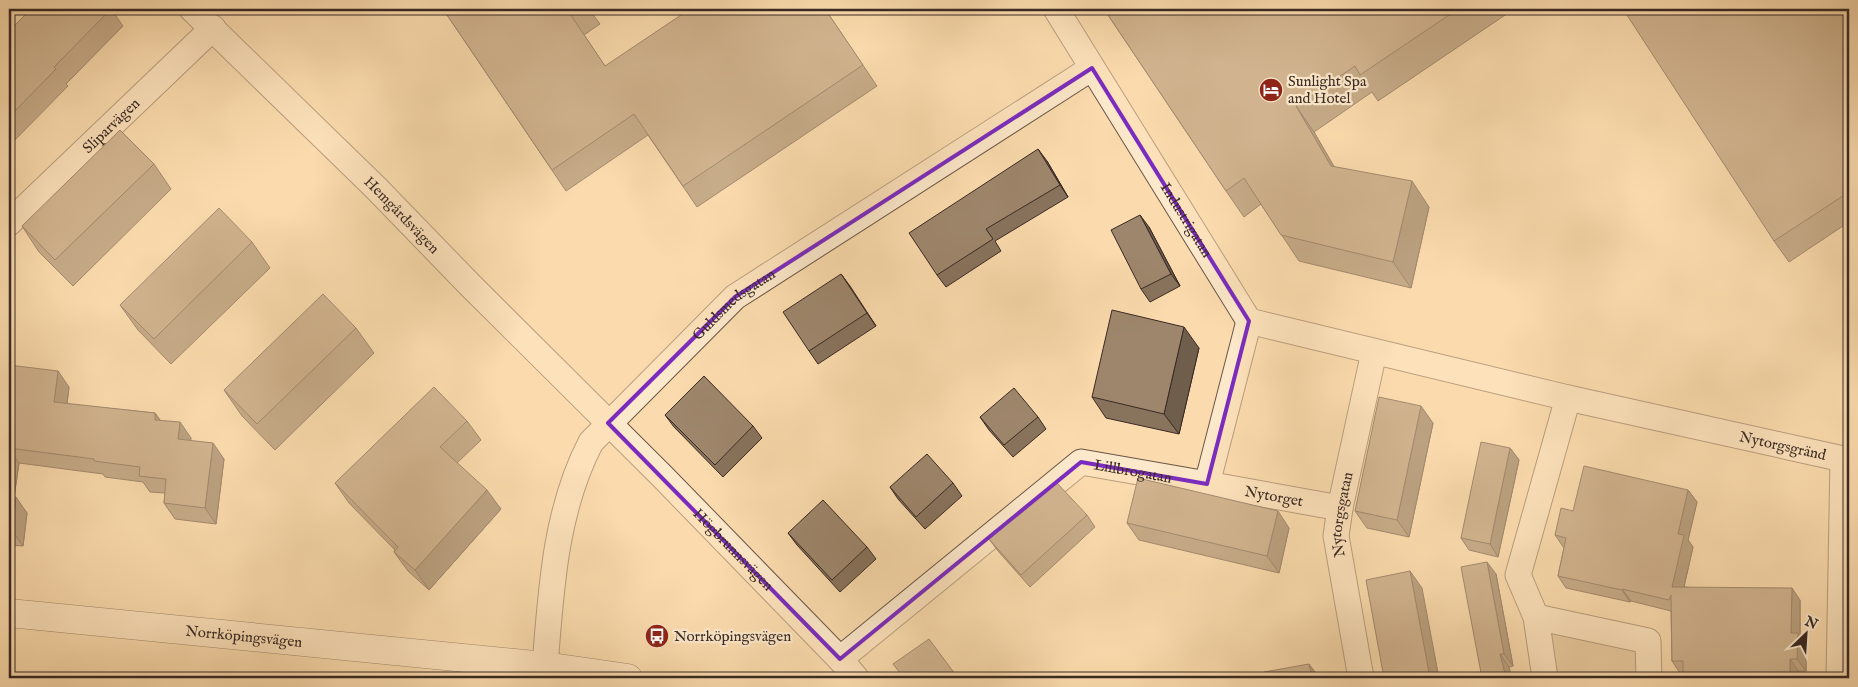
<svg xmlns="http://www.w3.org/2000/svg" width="1858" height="687" font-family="'IM FELL English',serif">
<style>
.green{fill:#dabd96;stroke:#8a745e}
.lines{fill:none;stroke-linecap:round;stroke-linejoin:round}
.street-casing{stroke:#6a5647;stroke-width:27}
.secondary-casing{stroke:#392a25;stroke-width:29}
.street{stroke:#fce8ca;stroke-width:25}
.secondary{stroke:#fce8ca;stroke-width:28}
.wall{fill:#88735d;stroke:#392a25}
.shaded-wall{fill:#6f5e4c;stroke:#392a25}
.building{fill:#9e866c;stroke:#392a25}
.marked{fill:none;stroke:#7b2cbf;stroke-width:4;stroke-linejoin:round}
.labels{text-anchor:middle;stroke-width:4.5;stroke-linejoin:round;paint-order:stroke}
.poi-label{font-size:15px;fill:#392a25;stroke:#fce8ca;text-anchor:start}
.street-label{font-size:15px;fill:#392a25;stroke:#fce8ca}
</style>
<rect width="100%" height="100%" fill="#fbdbad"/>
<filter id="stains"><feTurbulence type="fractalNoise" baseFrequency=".004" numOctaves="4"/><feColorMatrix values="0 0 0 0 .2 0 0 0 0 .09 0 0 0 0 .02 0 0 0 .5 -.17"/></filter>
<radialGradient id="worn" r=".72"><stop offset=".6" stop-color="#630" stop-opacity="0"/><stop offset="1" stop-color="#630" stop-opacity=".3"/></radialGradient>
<path class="green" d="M 1555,628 L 1638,647 L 1641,678 L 1556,678 L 1549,637 Z"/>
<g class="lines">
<g class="street-casing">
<g id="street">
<path id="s1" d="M 192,9 L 375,187 L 470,285 L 662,476 L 840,659 L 856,678"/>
<path id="s2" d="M 1056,9 L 1249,321 L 1568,398 L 1518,575 L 1536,617 L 1545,678"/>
<path id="s3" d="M 9,223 L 213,28"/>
<path id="s4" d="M 1568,398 L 1843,459 L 1839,678"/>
<path id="s5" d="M 1207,484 L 1340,508"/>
<path d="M 1536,617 L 1648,641 L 1649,678"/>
<path id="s6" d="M 840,659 L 1081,462 L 1207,484 L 1249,321"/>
<path id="s7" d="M 545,666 C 551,590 555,511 591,442 L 735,297 L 1092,68"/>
<path id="s8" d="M 1361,678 L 1336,536 L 1340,508 L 1374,352"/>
</g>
</g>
<g class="secondary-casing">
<g id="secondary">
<path id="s9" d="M 9,613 L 545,666 L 628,678"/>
</g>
</g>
<use href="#street" class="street"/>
<use href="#secondary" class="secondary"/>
</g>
<path class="wall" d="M 111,9 L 123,26 L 66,84 L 68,86 L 9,146 L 9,35 L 10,34 L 9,33 Z
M 443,9 L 589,9 L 600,24 L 584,35 L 605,66 L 825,9 L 877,86 L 697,207 L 648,135 L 566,191 Z
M 1104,9 L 1514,9 L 1378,101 L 1372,92 L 1314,132 L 1334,167 L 1429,207 L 1411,288 L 1299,261 L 1261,204 L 1244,217 L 1226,191 Z
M 1849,9 L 1849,222 L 1789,262 L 1774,241 Z
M 1047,161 L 1068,197 L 995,241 L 1001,251 L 946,287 L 937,275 Z
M 154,164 L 171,189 L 73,286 L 39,252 L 22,226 Z
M 1149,227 L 1180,286 L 1150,302 L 1141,289 Z
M 252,242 L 270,268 L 171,364 L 138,330 L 120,305 Z
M 841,274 L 876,326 L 818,364 L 809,351 Z
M 356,328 L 374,353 L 275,450 L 242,416 L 224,390 Z
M 1199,348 L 1179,434 L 1106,418 L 1092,397 Z
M 9,365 L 69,387 L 67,404 L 155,413 L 160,420 L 191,438 L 190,441 L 224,459 L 216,524 L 175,519 L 164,503 L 165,493 L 150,492 L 143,482 L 105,477 L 103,474 L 19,463 L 14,497 L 27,513 L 23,546 L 9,545 Z
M 665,415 L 753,426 L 762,438 L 723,477 L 674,427 Z
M 980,417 L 1038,417 L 1046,429 L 1013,457 L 989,430 Z
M 467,421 L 481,440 L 457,463 L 501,509 L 429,590 L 408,571 L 394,552 L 395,550 L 349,503 L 335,483 Z
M 1433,423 L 1409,537 L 1367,528 L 1355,511 Z
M 1510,448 L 1519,460 L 1498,557 L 1469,550 L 1461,538 Z
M 953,483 L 962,496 L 925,529 L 898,499 L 890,487 Z
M 1688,490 L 1697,502 L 1688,540 L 1693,547 L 1684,587 L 1800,600 L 1800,636 L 1806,645 L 1806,671 L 1798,671 L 1798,678 L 1683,678 L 1683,673 L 1680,673 L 1672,661 L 1671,611 L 1631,601 L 1630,602 L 1566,588 L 1558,576 L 1564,548 L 1555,535 L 1573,511 Z
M 1087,515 L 1095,527 L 1030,587 L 998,551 L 989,539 Z
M 1127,523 L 1289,528 L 1279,573 L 1139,540 Z
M 788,533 L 867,547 L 876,559 L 840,592 L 797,545 Z
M 1496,574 L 1513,666 L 1509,667 L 1482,678 Z"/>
<path class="shaded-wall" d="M 1296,106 L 1314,132 L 1349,192 L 1331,166 Z
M 1038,149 L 1047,161 L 1068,197 L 1060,185 Z
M 1412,181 L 1429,207 L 1411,288 L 1393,262 Z
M 1140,215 L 1149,227 L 1180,286 L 1171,274 Z
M 841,274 L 850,286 L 876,326 L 867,313 Z
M 1184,327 L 1199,348 L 1179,434 L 1164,414 Z
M 58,371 L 69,387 L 65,418 L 54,402 Z
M 1421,406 L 1433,423 L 1409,537 L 1397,520 Z
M 155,413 L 166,429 L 155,420 Z
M 180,422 L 191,438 L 189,455 L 178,439 Z
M 213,443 L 224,459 L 216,524 L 205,508 Z
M 1510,448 L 1519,460 L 1498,557 L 1490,544 Z
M 9,449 L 19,463 L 12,512 L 9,506 Z
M 487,490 L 501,509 L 429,590 L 415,570 Z
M 1688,490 L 1697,502 L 1688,540 L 1693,547 L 1681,599 L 1672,587 L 1678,534 Z
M 16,497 L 27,513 L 23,546 L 12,531 Z
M 1278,511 L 1289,528 L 1279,573 L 1267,556 Z
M 1487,562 L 1496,574 L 1513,666 L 1504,654 Z
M 1410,571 L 1422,588 L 1439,678 L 1430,678 Z
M 1792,588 L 1800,600 L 1800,636 L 1806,645 L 1806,671 L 1797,659 L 1791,633 Z
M 1622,589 L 1631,601 L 1630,602 L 1622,590 Z
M 1500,654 L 1509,667 L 1512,678 L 1506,678 Z
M 1790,659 L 1798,671 L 1798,678 L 1790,678 Z
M 1309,664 L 1318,676 L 1318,678 L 1312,678 Z"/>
<path class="building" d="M 31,9 L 111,9 L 54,67 L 56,69 L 9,117 L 9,35 L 10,34 L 9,31 Z
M 443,9 L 578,9 L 570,14 L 605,66 L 690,9 L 825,9 L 863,65 L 683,186 L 634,114 L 552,170 Z
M 1104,9 L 1458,9 L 1360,75 L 1355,66 L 1296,106 L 1331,166 L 1412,181 L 1393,262 L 1281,235 L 1244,178 L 1226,191 Z
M 1631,9 L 1849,9 L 1849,192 L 1774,241 L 1625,12 Z
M 120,130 L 154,164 L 55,260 L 22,226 Z
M 1038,149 L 1060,185 L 986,229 L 993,239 L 937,275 L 909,233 Z
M 219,208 L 252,242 L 154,339 L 120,305 Z
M 1140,215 L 1171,274 L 1141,289 L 1111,230 Z
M 841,274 L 867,313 L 809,351 L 783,312 Z
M 323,294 L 356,328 L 257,424 L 224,390 Z
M 1112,310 L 1184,327 L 1164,414 L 1092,397 Z
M 9,365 L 58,371 L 54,402 L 155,413 L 155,420 L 180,422 L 178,439 L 213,443 L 205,508 L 164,503 L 166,479 L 139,476 L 140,467 L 94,461 L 94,459 L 9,448 Z
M 704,376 L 753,426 L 715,465 L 665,415 Z
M 434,387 L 467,421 L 440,447 L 487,490 L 415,570 L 394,552 L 398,547 L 335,483 Z
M 1014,388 L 1038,417 L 1004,445 L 980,417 Z
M 1379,397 L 1421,406 L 1397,520 L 1355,511 Z
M 1481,442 L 1510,448 L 1490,544 L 1461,538 Z
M 927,454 L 953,483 L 916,517 L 890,487 Z
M 1584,466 L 1688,490 L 1678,534 L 1684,535 L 1672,587 L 1792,588 L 1791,633 L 1798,633 L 1797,659 L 1790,659 L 1790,678 L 1683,678 L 1683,661 L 1672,661 L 1671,595 L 1669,600 L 1622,589 L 1622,590 L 1558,576 L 1566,538 L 1555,535 L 1561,508 L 1573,511 Z
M 1138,478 L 1278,511 L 1267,556 L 1127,523 Z
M 1056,482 L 1087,515 L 1021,575 L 989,539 Z
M 9,497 L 16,497 L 12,531 L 9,530 Z
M 823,500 L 867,547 L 832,580 L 788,533 Z
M 1487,562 L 1504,654 L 1500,654 L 1506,678 L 1482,678 L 1461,567 Z
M 1410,571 L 1430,678 L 1384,678 L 1366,580 Z
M 929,639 L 958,678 L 904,678 L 893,664 Z
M 1309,664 L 1312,678 L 1265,678 L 1264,672 Z"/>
<path d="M0 0H1858V687H0ZM 1092,68 L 1249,321 L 1207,484 L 1081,462 L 840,659 L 608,423 L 735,297 Z" fill="#fbdbad" fill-opacity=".55" fill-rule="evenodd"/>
<path class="marked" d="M 1092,68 L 1249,321 L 1207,484 L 1081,462 L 840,659 L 608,423 L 735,297 Z"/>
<defs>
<g id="hotel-disc" transform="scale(1.25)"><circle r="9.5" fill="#8f2418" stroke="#fce8ca"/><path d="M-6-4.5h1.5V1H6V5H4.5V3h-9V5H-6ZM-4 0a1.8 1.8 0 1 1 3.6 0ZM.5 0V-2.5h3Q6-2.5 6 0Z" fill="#fff"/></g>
<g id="bus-disc" transform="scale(1.25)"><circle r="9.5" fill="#8f2418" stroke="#fce8ca"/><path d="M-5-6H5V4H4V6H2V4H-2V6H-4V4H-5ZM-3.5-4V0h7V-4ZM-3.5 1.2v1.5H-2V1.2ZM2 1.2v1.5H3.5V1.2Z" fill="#fff"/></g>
</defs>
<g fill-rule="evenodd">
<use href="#hotel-disc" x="1271" y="90"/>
<use href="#bus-disc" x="657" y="636"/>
</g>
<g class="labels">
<g class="poi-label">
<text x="1288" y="86">Sunlight Spa<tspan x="1288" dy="17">and Hotel</tspan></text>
<text x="674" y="641">Norrköpingsvägen</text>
</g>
<g class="street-label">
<text dy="5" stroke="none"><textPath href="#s3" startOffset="141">Sliparvägen</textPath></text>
<text dy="5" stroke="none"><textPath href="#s1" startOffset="294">Hemgårdsvägen</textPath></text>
<text dy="5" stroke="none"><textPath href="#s2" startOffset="248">Industrigatan</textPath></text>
<text dy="5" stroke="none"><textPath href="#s7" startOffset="429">Guldsmedsgatan</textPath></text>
<text dy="5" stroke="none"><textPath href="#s4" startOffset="220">Nytorgsgränd</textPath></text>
<text dy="5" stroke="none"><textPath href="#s6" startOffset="364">Lillbrogatan</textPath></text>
<text dy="5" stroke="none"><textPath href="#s5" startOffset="68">Nytorget</textPath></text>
<text dy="5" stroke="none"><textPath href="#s8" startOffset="166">Nytorgsgatan</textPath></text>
<text dy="5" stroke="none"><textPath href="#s1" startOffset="765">Högbrunnsvägen</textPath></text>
<text dy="5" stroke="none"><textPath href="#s9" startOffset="236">Norrköpingsvägen</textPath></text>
</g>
</g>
<rect width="1858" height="687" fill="none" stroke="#fbdbad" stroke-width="30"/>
<rect x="10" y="10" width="1838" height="667" fill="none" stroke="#392a25" stroke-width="2.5"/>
<rect x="15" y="15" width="1828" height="657" fill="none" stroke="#392a25"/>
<g transform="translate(1806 634) rotate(25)" stroke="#fce8ca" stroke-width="4" paint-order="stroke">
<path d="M0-4L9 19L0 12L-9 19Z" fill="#392a25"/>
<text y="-8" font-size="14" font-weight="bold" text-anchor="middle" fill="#392a25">N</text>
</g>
<rect width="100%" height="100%" filter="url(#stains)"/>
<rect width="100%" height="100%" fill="url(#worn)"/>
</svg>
